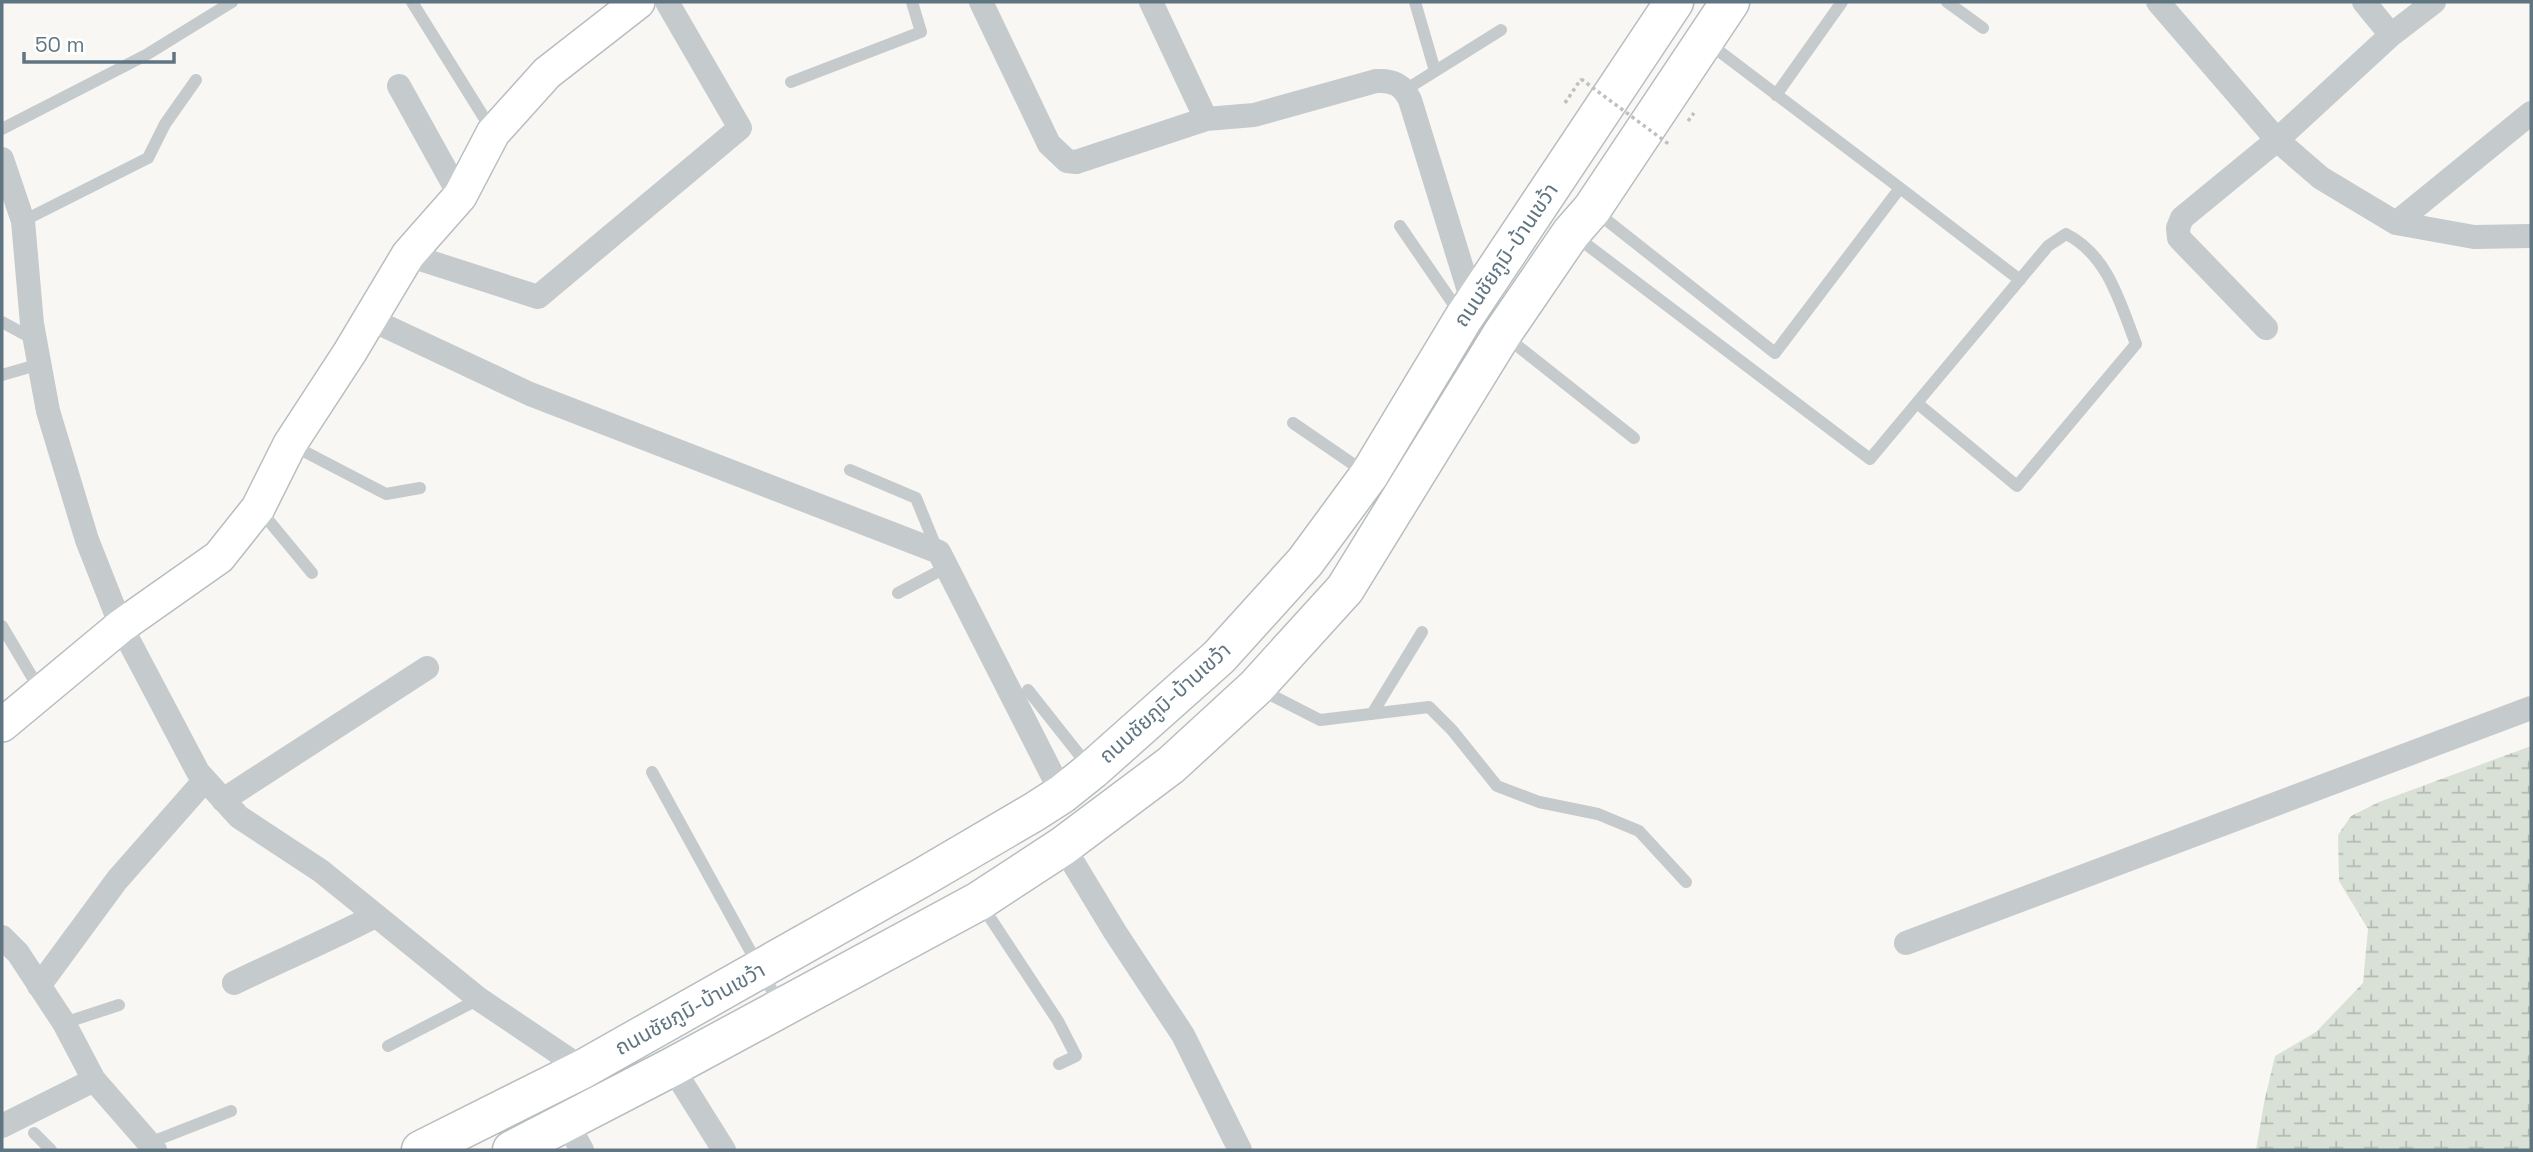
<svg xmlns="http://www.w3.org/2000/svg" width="2533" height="1152" font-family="'Space Grotesk','Noto Sans Thai',sans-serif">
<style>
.wetland{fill:url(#wetland-marsh)}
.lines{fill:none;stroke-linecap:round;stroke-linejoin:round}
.secondary-casing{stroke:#b7bdc1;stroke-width:36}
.primary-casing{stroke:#b8bdc0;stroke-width:41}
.path{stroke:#bec1c3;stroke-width:3.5;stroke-dasharray:3.5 3.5;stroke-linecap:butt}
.lane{stroke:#c5cacd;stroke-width:12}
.street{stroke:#c5cacd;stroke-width:24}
.secondary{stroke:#fff;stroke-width:33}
.primary{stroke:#fff;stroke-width:38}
.path-bridge{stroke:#bec1c3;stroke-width:3.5;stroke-dasharray:3.5 3.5;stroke-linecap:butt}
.labels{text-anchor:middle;stroke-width:7;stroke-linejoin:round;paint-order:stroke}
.street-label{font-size:21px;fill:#607582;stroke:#fff}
</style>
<defs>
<pattern id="wetland-marsh" width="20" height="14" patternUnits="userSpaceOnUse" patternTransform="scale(1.75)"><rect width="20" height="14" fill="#d9e0d5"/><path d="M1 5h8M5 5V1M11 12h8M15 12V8" fill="none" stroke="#b3bab2"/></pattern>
</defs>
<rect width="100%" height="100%" fill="#f8f7f4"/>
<path class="wetland" d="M 2531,746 L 2531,1150 L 2256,1150 L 2264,1103 L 2275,1056 L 2316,1032 L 2363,983 L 2368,929 L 2339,881 L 2338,835 L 2351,816 L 2379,802 Z"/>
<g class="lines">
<g class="secondary-casing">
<path id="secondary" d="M 2,725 L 121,626 L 219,557 L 258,508 L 290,444 L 350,352 L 408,255 L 460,196 L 493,133 L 547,73 L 638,2"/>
</g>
<g class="primary-casing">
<path id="primary" d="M 421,1150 L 583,1069 L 923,877 L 1034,812 L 1062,794 L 1092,770 L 1219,657 L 1305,562 L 1369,475 L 1463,319 L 1674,2
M 512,1150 L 672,1067 L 979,901 L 1063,846 L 1171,765 L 1256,687 L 1345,589 L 1502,334 L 1571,233 L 1592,209 L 1730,2"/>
</g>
<path class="path" d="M 1565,103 L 1581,79
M 1688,121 L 1694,113"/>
<path class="lane" d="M 412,2 L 493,132
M 1415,2 L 1435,71
M 1947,2 L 1983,28
M 791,82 L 921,32 L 912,2
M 1405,90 L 1501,30
M 1776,95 L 1842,2
M 2,129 L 146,55 L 232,2
M 1900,188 L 2020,280
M 1595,211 L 1775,353 L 1900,188 L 1707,42
M 23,221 L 148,158 L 165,124 L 196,80
M 1400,226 L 1461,315
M 1574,235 L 1870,459 L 2048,246 L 2066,234 C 2108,255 2120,303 2136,344 L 2017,486 L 1917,403
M 2,322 L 35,340
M 1505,336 L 1634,438
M 2,375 L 40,364
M 1293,423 L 1366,473
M 290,444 L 386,494 L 420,488
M 850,470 L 916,498 L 938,552
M 259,509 L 312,573
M 898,593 L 947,567
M 2,626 L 41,692
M 1259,689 L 1320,720 L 1429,707 L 1452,730 L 1497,786 L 1539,802 L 1598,814 L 1639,831 L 1686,882
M 1028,690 L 1089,767
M 1372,714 L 1422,632
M 652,772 L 780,1005
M 981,904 L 1058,1021 L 1076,1056 L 1059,1064
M 64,1023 L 119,1005
M 388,1046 L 479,999
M 34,1133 L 51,1150
M 149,1143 L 231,1111"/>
<path class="street" d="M 981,2 L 1049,144 L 1067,161 L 1076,162 L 1206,119 L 1254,115 L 1376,81 C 1393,80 1403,85 1410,100 L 1473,304
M 1151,2 L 1206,119
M 2158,2 L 2277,140 L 2321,178 L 2396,223 L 2474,237 L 2531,236
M 2364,2 L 2391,35
M 399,86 L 460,196
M 2,159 L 23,221 L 32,324 L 48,411 L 87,540 L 121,626 L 198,772 L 239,817 L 321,871 L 479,999 L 583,1069
M 2396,223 L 2531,113
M 408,255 L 538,297 L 740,128 L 667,2
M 370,319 L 530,394 L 939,552 L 1062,794
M 2266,328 L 2179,238 L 2178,228 L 2182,218 L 2277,140 L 2391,35 L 2434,2
M 223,800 L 427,668
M 1063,846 L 1115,932 L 1183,1035 L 1240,1150
M 2,937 L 18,953 L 64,1023 L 94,1080 L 155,1150
M 1906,943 L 2531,708
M 234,983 C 281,960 329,940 375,916
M 39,986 L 117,880 L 205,780
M 672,1067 L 724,1150
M 566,1121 L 582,1150
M 2,1126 L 94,1080"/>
<use href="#secondary" class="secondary"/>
<use href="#primary" class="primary"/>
<path class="path-bridge" d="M 1581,79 L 1670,145"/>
</g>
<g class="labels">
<g class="street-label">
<text transform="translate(1506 255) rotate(-56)" y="7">ถนนชัยภูมิ-บ้านเขว้า</text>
<text transform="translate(1165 703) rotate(-42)" y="7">ถนนชัยภูมิ-บ้านเขว้า</text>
<text transform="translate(690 1009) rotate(-29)" y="7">ถนนชัยภูมิ-บ้านเขว้า</text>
</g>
</g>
<rect width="2533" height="1152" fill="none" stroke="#607582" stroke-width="7"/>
<path d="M24 52v10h150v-10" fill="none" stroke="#607582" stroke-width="3.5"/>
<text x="35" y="52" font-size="21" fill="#607582" stroke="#ffffff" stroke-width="5" paint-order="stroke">50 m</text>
</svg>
